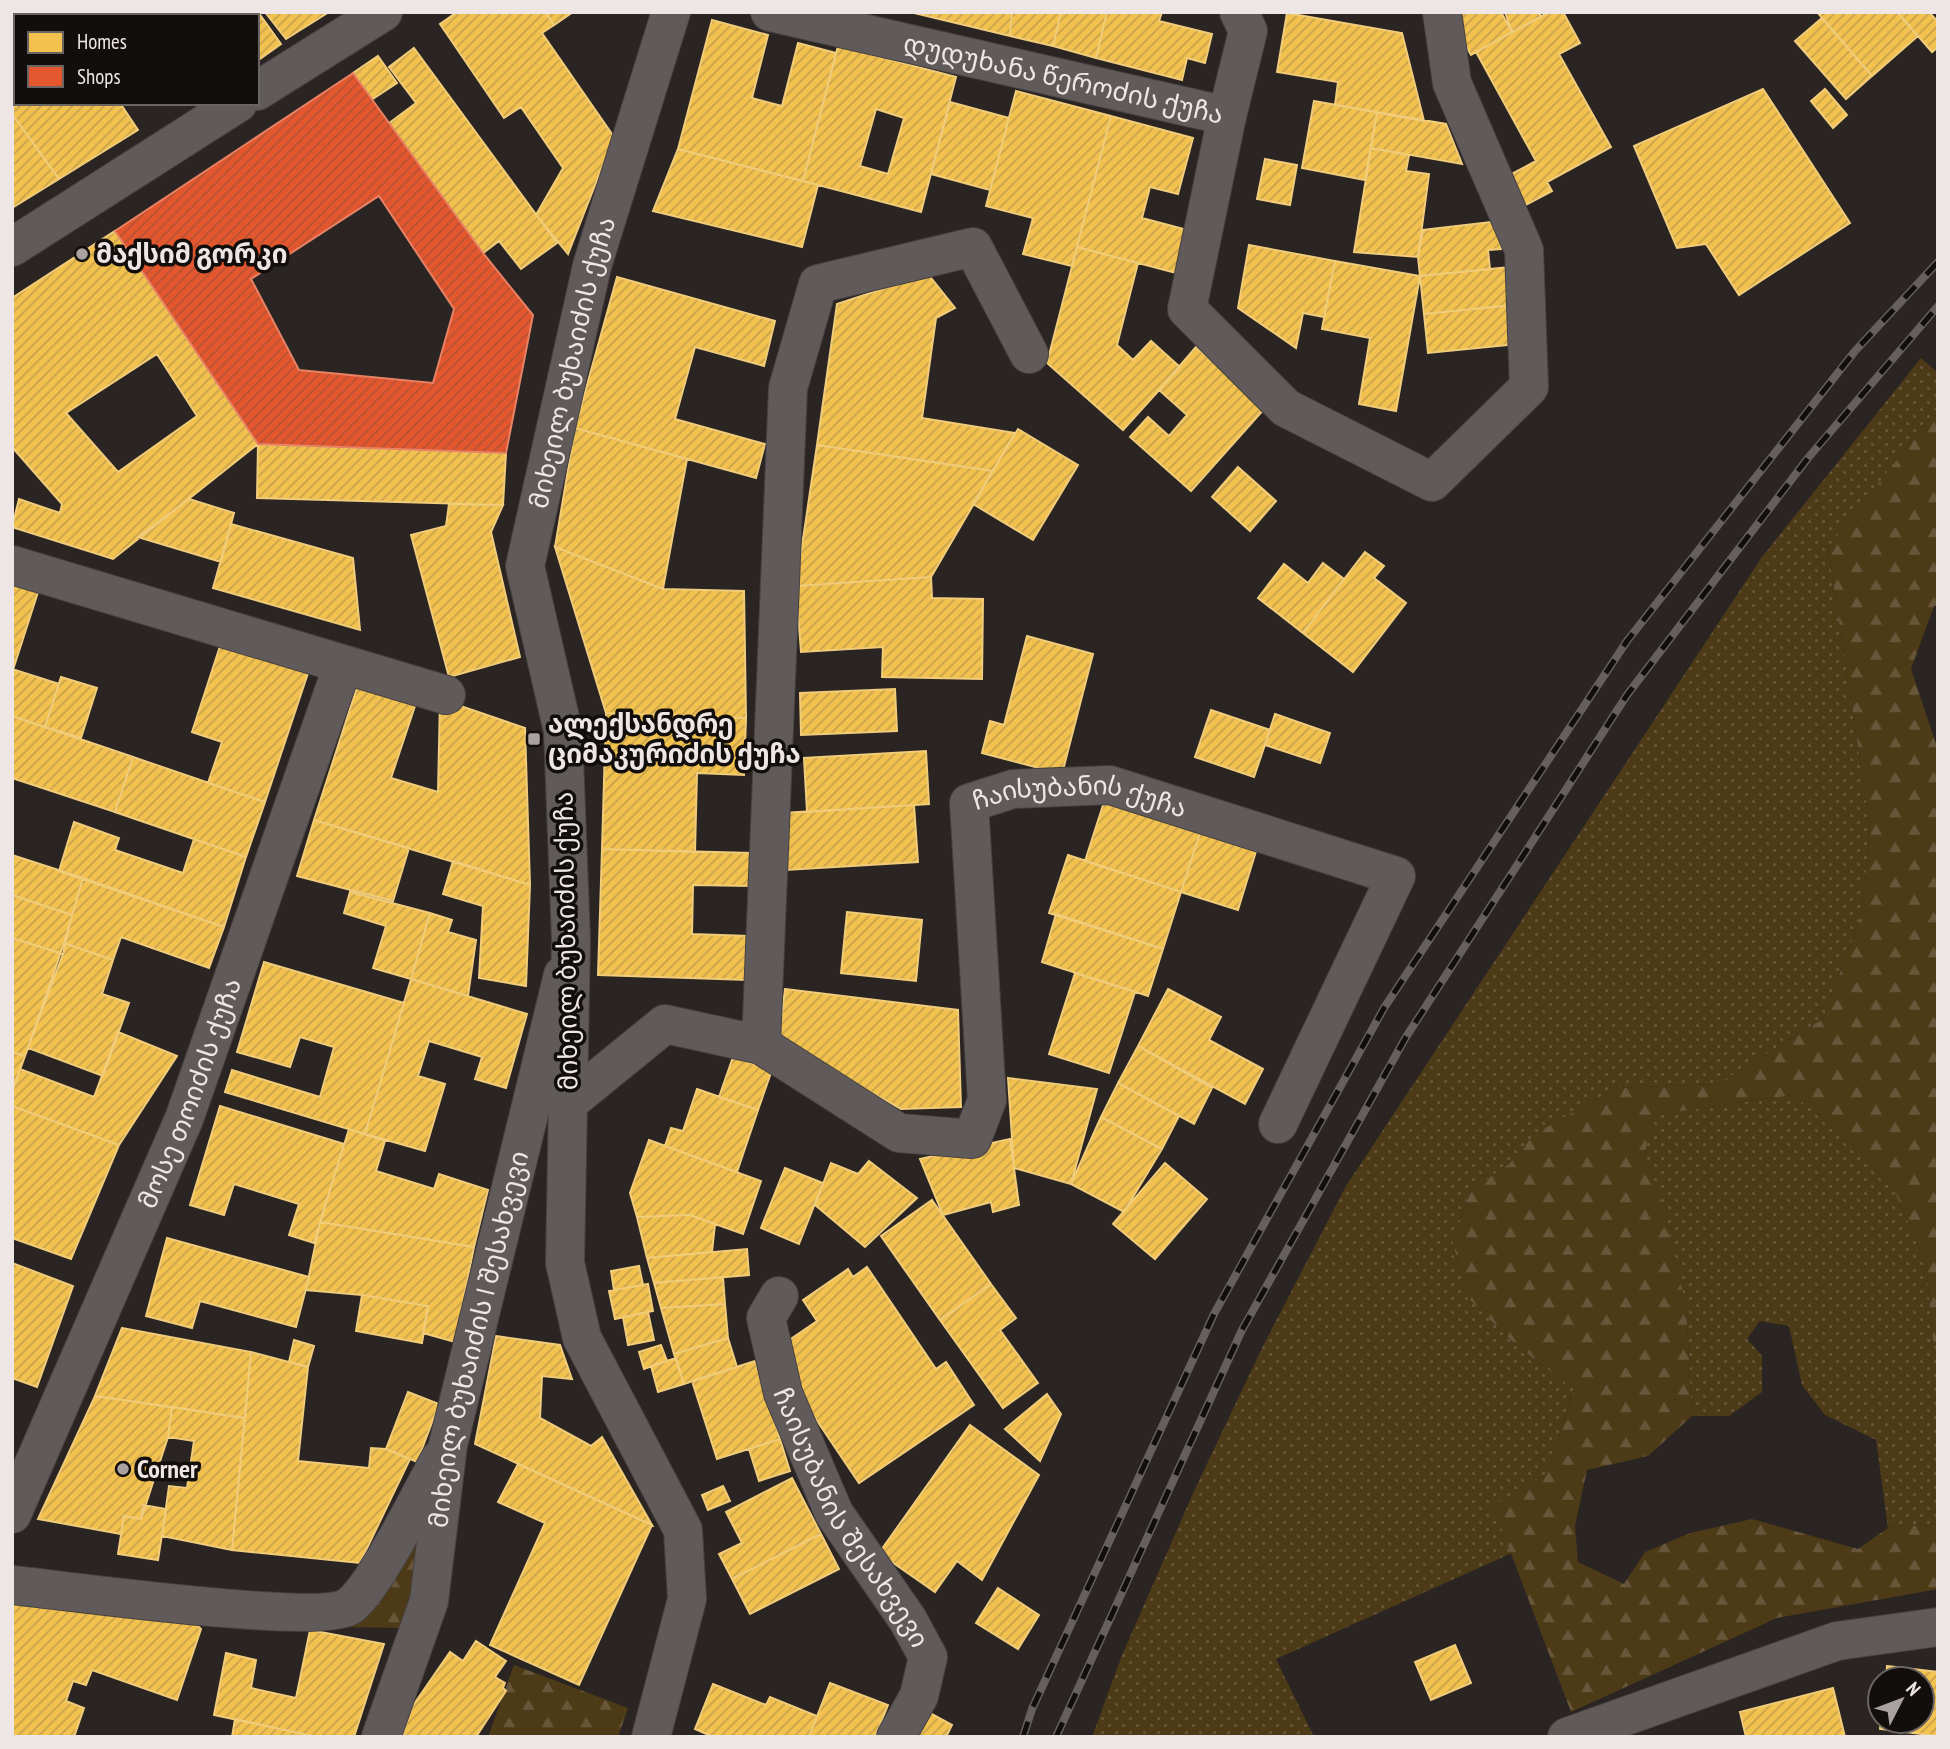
<svg xmlns="http://www.w3.org/2000/svg" width="1950" height="1749" font-family="'PT Sans Narrow','Noto Sans Georgian',sans-serif">
<style>
.grass{fill:url(#grass-dots)}
.forest{fill:url(#forest-firs)}
.homes{fill:url(#homes-hatch);stroke:#f0cc7b;stroke-width:2;fill-rule:evenodd}
.shops{fill:url(#shops-hatch);stroke:#e78265;stroke-width:2;fill-rule:evenodd}
.lines{fill:none;stroke-linecap:round;stroke-linejoin:round}
.minor-casing{stroke:#464140;stroke-width:40}
.tertiary-casing{stroke:#464140;stroke-width:40}
.minor{stroke:#605b5a;stroke-width:38}
.tertiary{stroke:#605b5a;stroke-width:38}
.rail-casing{stroke:#65605f;stroke-width:8}
.rail{stroke:#120e0c;stroke-width:5;stroke-dasharray:16;stroke-linecap:butt}
.poi-dot{fill:#a9a2a0;stroke:#120e0c;stroke-width:2.5}
.labels{text-anchor:middle;stroke-width:7;stroke-linejoin:round;paint-order:stroke}
.street-label{font-size:26px;fill:#ede6e4;stroke:#120e0c}
.poi-label{font-size:26px;font-weight:bold;fill:#ede6e4;stroke:#120e0c;text-anchor:start}
</style>
<defs>
<pattern id="grass-dots" width="8" height="8" patternUnits="userSpaceOnUse" patternTransform="scale(1.75)"><rect width="8" height="8" fill="#4d3a17"/><path d="M2 2h.1M6 6h.1" fill="none" stroke="#675639" stroke-width="1.8" stroke-linecap="round"/></pattern>
<pattern id="forest-firs" width="22" height="20" patternUnits="userSpaceOnUse" patternTransform="scale(1.75)"><rect width="22" height="20" fill="#4d3a17"/><path d="M5 1l3.5 6h-7zM16 11l3.5 6h-7z" fill="#675639"/></pattern>
<pattern id="homes-hatch" width="6" height="6" patternUnits="userSpaceOnUse" patternTransform="scale(1.75)"><rect width="6" height="6" fill="#f2c14e"/><path d="M-1 1l2-2M0 6l6-6M5 7l2-2" fill="none" stroke="#c7a24c"/></pattern>
<pattern id="shops-hatch" width="6" height="6" patternUnits="userSpaceOnUse" patternTransform="scale(1.75)"><rect width="6" height="6" fill="#e4572e"/><path d="M-1 1l2-2M0 6l6-6M5 7l2-2" fill="none" stroke="#b55235"/></pattern>
</defs>
<rect width="100%" height="100%" fill="#2a2423"/>
<path class="grass" d="M 1921,358 L 1938,373 L 1938,407 L 1828,548 L 1870,827 L 1862,913 L 1823,1019 L 1718,1084 L 1616,1088 L 1534,1135 L 1509,1164 L 1470,1191 L 1453,1242 L 1465,1295 L 1516,1345 L 1574,1389 L 1548,1473 L 1493,1507 L 1512,1553 L 1276,1659 L 1314,1737 L 1092,1737 L 1122,1655 L 1195,1489 L 1262,1348 L 1346,1186 L 1762,557 Z
M 1793,1095 L 1845,1135 L 1893,1188 L 1926,1263 L 1933,1341 L 1938,1343 L 1938,1523 L 1888,1528 L 1876,1440 L 1825,1415 L 1802,1385 L 1789,1326 L 1760,1321 L 1747,1339 L 1762,1356 L 1762,1392 L 1729,1416 L 1692,1416 L 1686,1306 L 1645,1153 L 1652,1115 Z"/>
<path class="forest" d="M 1938,407 L 1938,606 L 1934,606 L 1911,669 L 1938,750 L 1938,1343 L 1933,1341 L 1926,1263 L 1893,1188 L 1845,1135 L 1793,1095 L 1653,1115 L 1645,1153 L 1668,1227 L 1686,1306 L 1692,1416 L 1648,1456 L 1587,1470 L 1575,1526 L 1578,1562 L 1624,1584 L 1645,1552 L 1690,1533 L 1752,1519 L 1858,1549 L 1888,1528 L 1938,1523 L 1938,1589 L 1777,1618 L 1571,1712 L 1493,1506 L 1548,1473 L 1574,1389 L 1516,1345 L 1465,1295 L 1453,1242 L 1470,1191 L 1509,1164 L 1533,1135 L 1616,1088 L 1718,1084 L 1823,1019 L 1862,913 L 1870,827 L 1828,548 Z
M 435,1495 L 404,1628 L 337,1627 Z
M 514,1665 L 628,1708 L 618,1737 L 488,1737 Z"/>
<path class="homes" d="M 112,12 L 258,12 L 281,44 L 257,61 L 257,16 L 115,16 Z
M 265,12 L 329,12 L 286,39 Z
M 457,12 L 545,12 L 554,25 L 542,33 L 614,137 L 568,254 L 536,215 L 563,168 L 521,107 L 504,118 L 440,24 Z
M 545,12 L 573,12 L 554,25 Z
M 910,12 L 1012,12 L 1010,36 Z
M 1012,12 L 1061,12 L 1053,46 L 1010,36 Z
M 1061,12 L 1107,12 L 1096,58 L 1053,46 Z
M 1107,12 L 1162,12 L 1159,21 L 1212,34 L 1205,63 L 1187,58 L 1182,80 L 1096,58 Z
M 1447,12 L 1501,12 L 1512,32 L 1471,55 Z
M 1505,12 L 1539,12 L 1541,17 L 1512,32 Z
M 1549,12 L 1563,12 L 1580,43 L 1559,54 L 1611,147 L 1547,182 L 1552,191 L 1520,208 L 1504,178 L 1536,161 L 1476,52 Z
M 1817,12 L 1897,12 L 1918,36 L 1872,76 Z
M 1897,12 L 1929,12 L 1938,22 L 1938,47 L 1932,52 Z
M 1287,13 L 1402,33 L 1424,121 L 1335,105 L 1338,82 L 1277,72 Z
M 12,17 L 16,21 L 16,103 L 120,103 L 138,130 L 59,179 L 12,114 Z
M 1822,18 L 1872,76 L 1846,99 L 1795,41 Z
M 712,20 L 768,35 L 752,98 L 782,106 L 798,43 L 836,53 L 803,181 L 678,149 Z
M 838,46 L 956,77 L 921,212 L 803,181 ZM 876,109 L 904,118 L 888,174 L 860,166 Z
M 414,48 L 557,243 L 521,269 L 499,241 L 483,253 L 388,124 L 416,103 L 389,67 Z
M 378,56 L 397,83 L 371,100 L 353,73 Z
M 1763,89 L 1850,223 L 1739,295 L 1706,244 L 1677,248 L 1634,146 Z
M 1825,89 L 1847,115 L 1833,128 L 1811,101 Z
M 1016,91 L 1111,116 L 1072,266 L 1023,254 L 1033,218 L 986,206 Z
M 1314,101 L 1377,112 L 1365,180 L 1302,168 Z
M 950,102 L 1009,118 L 990,190 L 931,174 Z
M 1377,112 L 1446,124 L 1462,164 L 1371,148 Z
M 12,114 L 59,179 L 12,208 Z
M 1111,116 L 1193,138 L 1178,194 L 1150,187 L 1142,218 L 1191,231 L 1180,274 L 1077,247 Z
M 1371,148 L 1409,155 L 1406,171 L 1429,174 L 1418,257 L 1354,252 Z
M 678,149 L 818,185 L 802,247 L 653,211 Z
M 1265,159 L 1297,165 L 1290,205 L 1257,199 Z
M 1499,221 L 1501,249 L 1488,250 L 1490,269 L 1420,276 L 1418,257 L 1423,230 Z
M 115,231 L 258,444 L 113,559 L 12,527 L 19,499 L 60,513 L 62,504 L 12,447 L 12,298 ZM 157,354 L 197,416 L 118,472 L 66,413 Z
M 1249,245 L 1335,261 L 1324,317 L 1303,313 L 1296,348 L 1238,308 Z
M 1077,247 L 1138,263 L 1117,345 L 1133,360 L 1151,341 L 1180,367 L 1123,430 L 1047,363 Z
M 1335,261 L 1420,276 L 1396,411 L 1359,404 L 1370,338 L 1322,329 Z
M 1509,267 L 1513,305 L 1424,314 L 1420,276 Z
M 928,274 L 955,308 L 936,318 L 922,418 L 1015,433 L 993,471 L 817,445 L 837,304 Z
M 617,277 L 775,321 L 764,366 L 695,347 L 675,419 L 765,444 L 756,478 L 575,428 Z
M 1513,305 L 1517,344 L 1428,353 L 1424,314 Z
M 1196,347 L 1265,408 L 1191,491 L 1130,437 L 1148,417 L 1169,436 L 1187,415 L 1159,390 Z
M 575,428 L 687,459 L 663,589 L 555,547 Z
M 1018,429 L 1078,465 L 1033,540 L 973,504 Z
M 258,444 L 506,453 L 503,505 L 257,498 Z
M 817,445 L 993,471 L 931,577 L 796,586 Z
M 1238,467 L 1276,501 L 1250,531 L 1212,497 Z
M 189,499 L 234,513 L 221,562 L 138,537 Z
M 449,504 L 503,505 L 491,532 L 520,657 L 449,677 L 411,535 L 446,526 Z
M 231,524 L 353,558 L 360,630 L 213,588 Z
M 555,547 L 663,589 L 744,591 L 746,718 L 606,713 Z
M 1365,552 L 1384,566 L 1374,578 L 1406,603 L 1353,672 L 1303,633 Z
M 1323,563 L 1344,579 L 1303,633 L 1258,598 L 1284,564 L 1308,583 Z
M 12,577 L 40,586 L 13,670 L 12,669 Z
M 931,577 L 932,598 L 983,599 L 982,679 L 882,677 L 883,647 L 801,652 L 796,586 Z
M 1027,636 L 1093,654 L 1062,774 L 982,753 L 990,721 L 1004,725 Z
M 222,640 L 309,670 L 265,802 L 208,783 L 222,742 L 192,732 Z
M 12,669 L 59,684 L 45,727 L 12,716 Z
M 61,677 L 97,688 L 81,738 L 45,727 Z
M 358,684 L 416,703 L 391,778 L 438,792 L 440,699 L 525,728 L 530,885 L 314,820 Z
M 895,689 L 897,731 L 801,735 L 800,693 Z
M 1211,710 L 1270,730 L 1254,777 L 1195,757 Z
M 606,713 L 746,718 L 744,775 L 697,773 L 695,852 L 602,849 Z
M 1275,714 L 1330,733 L 1320,763 L 1265,745 Z
M 12,716 L 133,757 L 115,812 L 12,778 Z
M 926,751 L 929,804 L 807,812 L 804,758 Z
M 133,757 L 265,802 L 246,857 L 115,812 Z
M 1105,799 L 1201,830 L 1181,892 L 1085,861 Z
M 914,805 L 918,862 L 786,870 L 783,813 Z
M 314,820 L 409,848 L 393,901 L 297,876 Z
M 74,822 L 119,838 L 115,850 L 183,873 L 194,839 L 246,857 L 224,927 L 59,871 Z
M 1201,830 L 1257,848 L 1238,910 L 1181,892 Z
M 602,849 L 752,853 L 751,886 L 693,885 L 692,934 L 749,936 L 748,980 L 598,975 Z
M 12,855 L 83,878 L 72,915 L 12,895 Z
M 1068,855 L 1181,892 L 1163,949 L 1049,913 Z
M 453,861 L 530,885 L 526,986 L 479,978 L 483,906 L 443,894 Z
M 83,878 L 224,927 L 209,968 L 121,937 L 113,960 L 64,943 Z
M 350,892 L 430,913 L 411,979 L 373,968 L 386,926 L 344,913 Z
M 12,895 L 72,915 L 63,954 L 12,938 Z
M 847,912 L 922,920 L 916,981 L 841,973 Z
M 430,913 L 452,920 L 448,932 L 476,940 L 468,996 L 411,979 Z
M 1056,914 L 1163,949 L 1148,996 L 1042,962 Z
M 12,938 L 63,954 L 25,1056 L 12,1052 Z
M 64,943 L 113,960 L 102,994 L 129,1003 L 103,1076 L 28,1048 Z
M 264,962 L 404,1003 L 365,1134 L 225,1092 L 232,1070 L 320,1097 L 334,1047 L 300,1037 L 290,1067 L 237,1052 Z
M 1075,973 L 1135,992 L 1109,1073 L 1049,1054 Z
M 411,979 L 527,1014 L 506,1088 L 475,1079 L 482,1057 L 429,1041 L 418,1076 L 445,1084 L 425,1151 L 365,1134 Z
M 785,989 L 958,1010 L 961,1107 L 901,1109 L 779,1042 Z
M 1168,989 L 1221,1017 L 1209,1040 L 1263,1069 L 1245,1104 L 1138,1046 Z
M 118,1032 L 177,1056 L 119,1145 L 12,1106 L 12,1092 L 20,1069 L 94,1097 Z
M 1138,1046 L 1212,1088 L 1194,1124 L 1118,1083 Z
M 12,1052 L 25,1056 L 12,1092 Z
M 733,1057 L 772,1070 L 758,1110 L 719,1097 Z
M 1008,1078 L 1097,1089 L 1071,1184 L 1014,1168 Z
M 1118,1083 L 1179,1116 L 1162,1149 L 1101,1117 Z
M 697,1089 L 758,1110 L 737,1172 L 665,1146 L 671,1128 L 683,1131 Z
M 12,1106 L 119,1145 L 71,1259 L 12,1238 Z
M 220,1106 L 344,1144 L 314,1243 L 289,1235 L 299,1204 L 234,1184 L 224,1215 L 190,1205 Z
M 1101,1117 L 1162,1149 L 1124,1212 L 1071,1184 Z
M 349,1129 L 385,1141 L 376,1171 L 434,1189 L 439,1174 L 488,1190 L 474,1247 L 320,1222 Z
M 1010,1139 L 1019,1205 L 993,1212 L 991,1202 L 943,1215 L 920,1159 Z
M 649,1140 L 761,1181 L 743,1234 L 690,1215 L 637,1217 L 630,1193 Z
M 869,1161 L 917,1198 L 865,1247 L 815,1205 L 831,1163 L 858,1174 Z
M 1165,1163 L 1207,1199 L 1155,1259 L 1113,1224 Z
M 785,1168 L 823,1183 L 799,1244 L 761,1228 Z
M 932,1200 L 991,1284 L 940,1320 L 881,1236 Z
M 690,1215 L 715,1224 L 712,1252 L 647,1258 L 637,1217 Z
M 320,1222 L 474,1247 L 455,1342 L 423,1333 L 428,1306 L 362,1295 L 306,1290 Z
M 167,1238 L 309,1277 L 296,1327 L 200,1301 L 192,1328 L 146,1316 Z
M 747,1249 L 749,1275 L 654,1283 L 647,1258 Z
M 12,1263 L 73,1286 L 37,1387 L 12,1378 Z
M 639,1266 L 643,1285 L 614,1290 L 611,1271 Z
M 867,1267 L 936,1369 L 946,1362 L 974,1405 L 859,1483 L 795,1388 L 785,1343 L 817,1321 L 803,1300 L 848,1269 L 853,1277 Z
M 723,1277 L 725,1304 L 661,1308 L 654,1283 Z
M 648,1284 L 653,1311 L 615,1319 L 609,1291 Z
M 991,1284 L 1016,1318 L 1000,1330 L 1038,1383 L 1003,1408 L 940,1320 Z
M 362,1295 L 428,1306 L 422,1343 L 356,1331 Z
M 725,1304 L 728,1338 L 674,1354 L 661,1308 Z
M 648,1312 L 654,1340 L 628,1345 L 623,1317 Z
M 122,1328 L 251,1352 L 245,1418 L 95,1396 Z
M 496,1336 L 560,1345 L 572,1379 L 542,1376 L 540,1418 L 591,1446 L 602,1437 L 652,1525 L 475,1444 Z
M 728,1338 L 737,1367 L 684,1384 L 674,1354 Z
M 294,1340 L 314,1346 L 308,1367 L 289,1362 Z
M 661,1345 L 667,1361 L 644,1369 L 639,1352 Z
M 251,1352 L 308,1367 L 298,1461 L 369,1468 L 371,1448 L 386,1449 L 410,1459 L 360,1563 L 232,1550 Z
M 676,1358 L 684,1384 L 658,1392 L 651,1366 Z
M 755,1361 L 780,1439 L 717,1459 L 692,1381 Z
M 408,1392 L 439,1404 L 417,1462 L 386,1449 Z
M 1047,1394 L 1061,1414 L 1040,1461 L 1005,1429 Z
M 95,1396 L 172,1407 L 168,1437 L 141,1519 L 124,1516 L 121,1534 L 38,1519 Z
M 172,1407 L 245,1418 L 232,1550 L 162,1536 L 169,1486 L 187,1488 L 194,1441 L 168,1437 Z
M 970,1425 L 1039,1475 L 982,1580 L 957,1561 L 935,1592 L 879,1553 Z
M 780,1439 L 790,1471 L 759,1481 L 749,1449 Z
M 518,1464 L 652,1525 L 579,1685 L 490,1645 L 545,1523 L 498,1502 Z
M 792,1478 L 821,1534 L 732,1579 L 719,1554 L 742,1543 L 726,1512 Z
M 723,1486 L 730,1501 L 708,1510 L 702,1495 Z
M 143,1505 L 166,1509 L 158,1560 L 118,1554 L 124,1516 L 141,1519 Z
M 821,1534 L 839,1569 L 750,1614 L 732,1579 Z
M 998,1588 L 1039,1615 L 1018,1649 L 976,1623 Z
M 12,1593 L 187,1615 L 201,1629 L 177,1700 L 92,1670 L 86,1685 L 73,1681 L 66,1701 L 84,1708 L 74,1737 L 12,1737 Z
M 310,1630 L 384,1644 L 354,1737 L 317,1737 L 214,1715 L 226,1653 L 256,1660 L 251,1688 L 296,1698 Z
M 476,1641 L 506,1661 L 495,1677 L 505,1683 L 503,1688 L 506,1691 L 476,1737 L 402,1737 L 412,1707 L 450,1652 L 463,1661 Z
M 1455,1645 L 1471,1683 L 1431,1700 L 1415,1662 Z
M 1887,1666 L 1938,1672 L 1938,1736 L 1880,1729 L 1881,1721 L 1922,1721 L 1922,1679 L 1886,1679 Z
M 830,1683 L 888,1705 L 875,1737 L 809,1737 Z
M 713,1684 L 766,1705 L 770,1697 L 817,1716 L 809,1737 L 713,1737 L 695,1729 Z
M 1833,1688 L 1845,1737 L 1746,1737 L 1740,1712 Z
M 928,1712 L 952,1725 L 946,1737 L 915,1737 Z
M 235,1719 L 317,1737 L 232,1737 Z"/>
<path class="shops" d="M 353,73 L 483,253 L 533,315 L 506,453 L 258,444 L 115,231 ZM 379,196 L 454,309 L 433,383 L 299,370 L 251,279 Z"/>
<g class="lines">
<g class="minor-casing">
<g id="minor">
<path id="s1" d="M 770,12 L 1227,116"/>
<path d="M 1239,12 L 1248,31 L 1227,116 L 1187,309 L 1286,408 L 1432,482 L 1529,387 L 1524,250 L 1452,83 L 1442,12"/>
<path d="M 12,565 L 446,695"/>
<path id="s2" d="M 761,1045 L 899,1133 L 972,1139 L 987,1100 L 969,803 L 1013,789 L 1110,785 L 1396,876 L 1278,1124"/>
<path d="M 568,1103 L 665,1024 L 761,1045 L 788,388 L 818,284 L 973,247 L 1029,354"/>
<path id="s3" d="M 779,1296 L 766,1318 L 783,1393 L 834,1513 L 908,1620 L 928,1657 L 919,1696 L 896,1737"/>
<path id="s4" d="M 12,1514 L 184,1119 L 343,665"/>
<path d="M 12,1585 C 62,1590 323,1627 351,1605 C 376,1585 422,1491 440,1459"/>
<path id="s5" d="M 381,1737 L 429,1601 L 448,1445 L 563,975"/>
<path d="M 1567,1737 L 1837,1641 L 1938,1627"/>
</g>
</g>
<g class="tertiary-casing">
<g id="tertiary">
<path d="M 257,91 L 383,12"/>
<path d="M 12,247 L 238,103"/>
<path id="s6" d="M 651,1737 L 687,1599 L 683,1530 L 582,1338 L 565,1263 L 571,939 L 563,731 L 525,566 L 592,266 L 671,12"/>
</g>
</g>
<use href="#minor" class="minor"/>
<use href="#tertiary" class="tertiary"/>
<g class="rail-casing">
<path id="rail" d="M 1023,1737 L 1032,1709 L 1214,1314 L 1384,1008 L 1627,641 L 1855,351 L 1938,262
M 1056,1737 L 1242,1330 L 1406,1037 L 1627,695 L 1808,458 L 1938,306"/>
</g>
<use href="#rail" class="rail"/>
</g>
<g class="poi-dot">
<circle cx="82" cy="254" r="7"/>
<rect x="527" y="732" width="14" height="14" rx="3.5"/>
<circle cx="123" cy="1469" r="7"/>
</g>
<g class="labels">
<g class="street-label">
<text dy="9" stroke="none"><textPath href="#s1" startOffset="301">დუდუხანა წეროძის ქუჩა</textPath></text>
<text dy="9" stroke="none"><textPath href="#s6" startOffset="1416">მიხეილ ბუხაიძის ქუჩა</textPath></text>
<text dy="9" stroke="none"><textPath href="#s2" startOffset="690">ჩაისუბანის ქუჩა</textPath></text>
<text transform="translate(566 941) rotate(-91)" y="9">მიხეილ ბუხაიძის ქუჩა</text>
<text dy="9" stroke="none"><textPath href="#s4" startOffset="457">მოსე თოიძის ქუჩა</textPath></text>
<text dy="9" stroke="none"><textPath href="#s5" startOffset="411">მიხეილ ბუხაიძის I შესახვევი</textPath></text>
<text dy="9" stroke="none"><textPath href="#s3" startOffset="245">ჩაისუბანის შესახვევი</textPath></text>
</g>
<g class="poi-label">
<text x="96" y="263">მაქსიმ გორკი</text>
<text x="548" y="733">ალექსანდრე<tspan x="548" dy="30">ციმაკურიძის ქუჩა</tspan></text>
<text x="137" y="1478">Corner</text>
</g>
</g>
<rect width="1950" height="1749" fill="none" stroke="#ede6e4" stroke-width="28"/>
<rect x="14" y="14" width="245" height="91" fill="#120e0c" stroke="#6a6462" stroke-width="2"/>
<rect x="28" y="32" width="35" height="21" fill="#f2c14e" stroke="#6a6462" stroke-width="2"/>
<text x="77" y="49" font-size="21" fill="#ede6e4">Homes</text>
<rect x="28" y="66" width="35" height="21" fill="#e4572e" stroke="#6a6462" stroke-width="2"/>
<text x="77" y="84" font-size="21" fill="#ede6e4">Shops</text>
<g transform="translate(1901 1700) rotate(48)"><circle r="33" fill="#120e0c" stroke="#6a6462" stroke-width="2"/>
<path d="M0-5L12 26L0 18L-12 26Z" fill="#a9a2a0"/>
<text y="-10" font-size="19" font-weight="bold" text-anchor="middle" fill="#ede6e4">N</text>
</g>
</svg>
